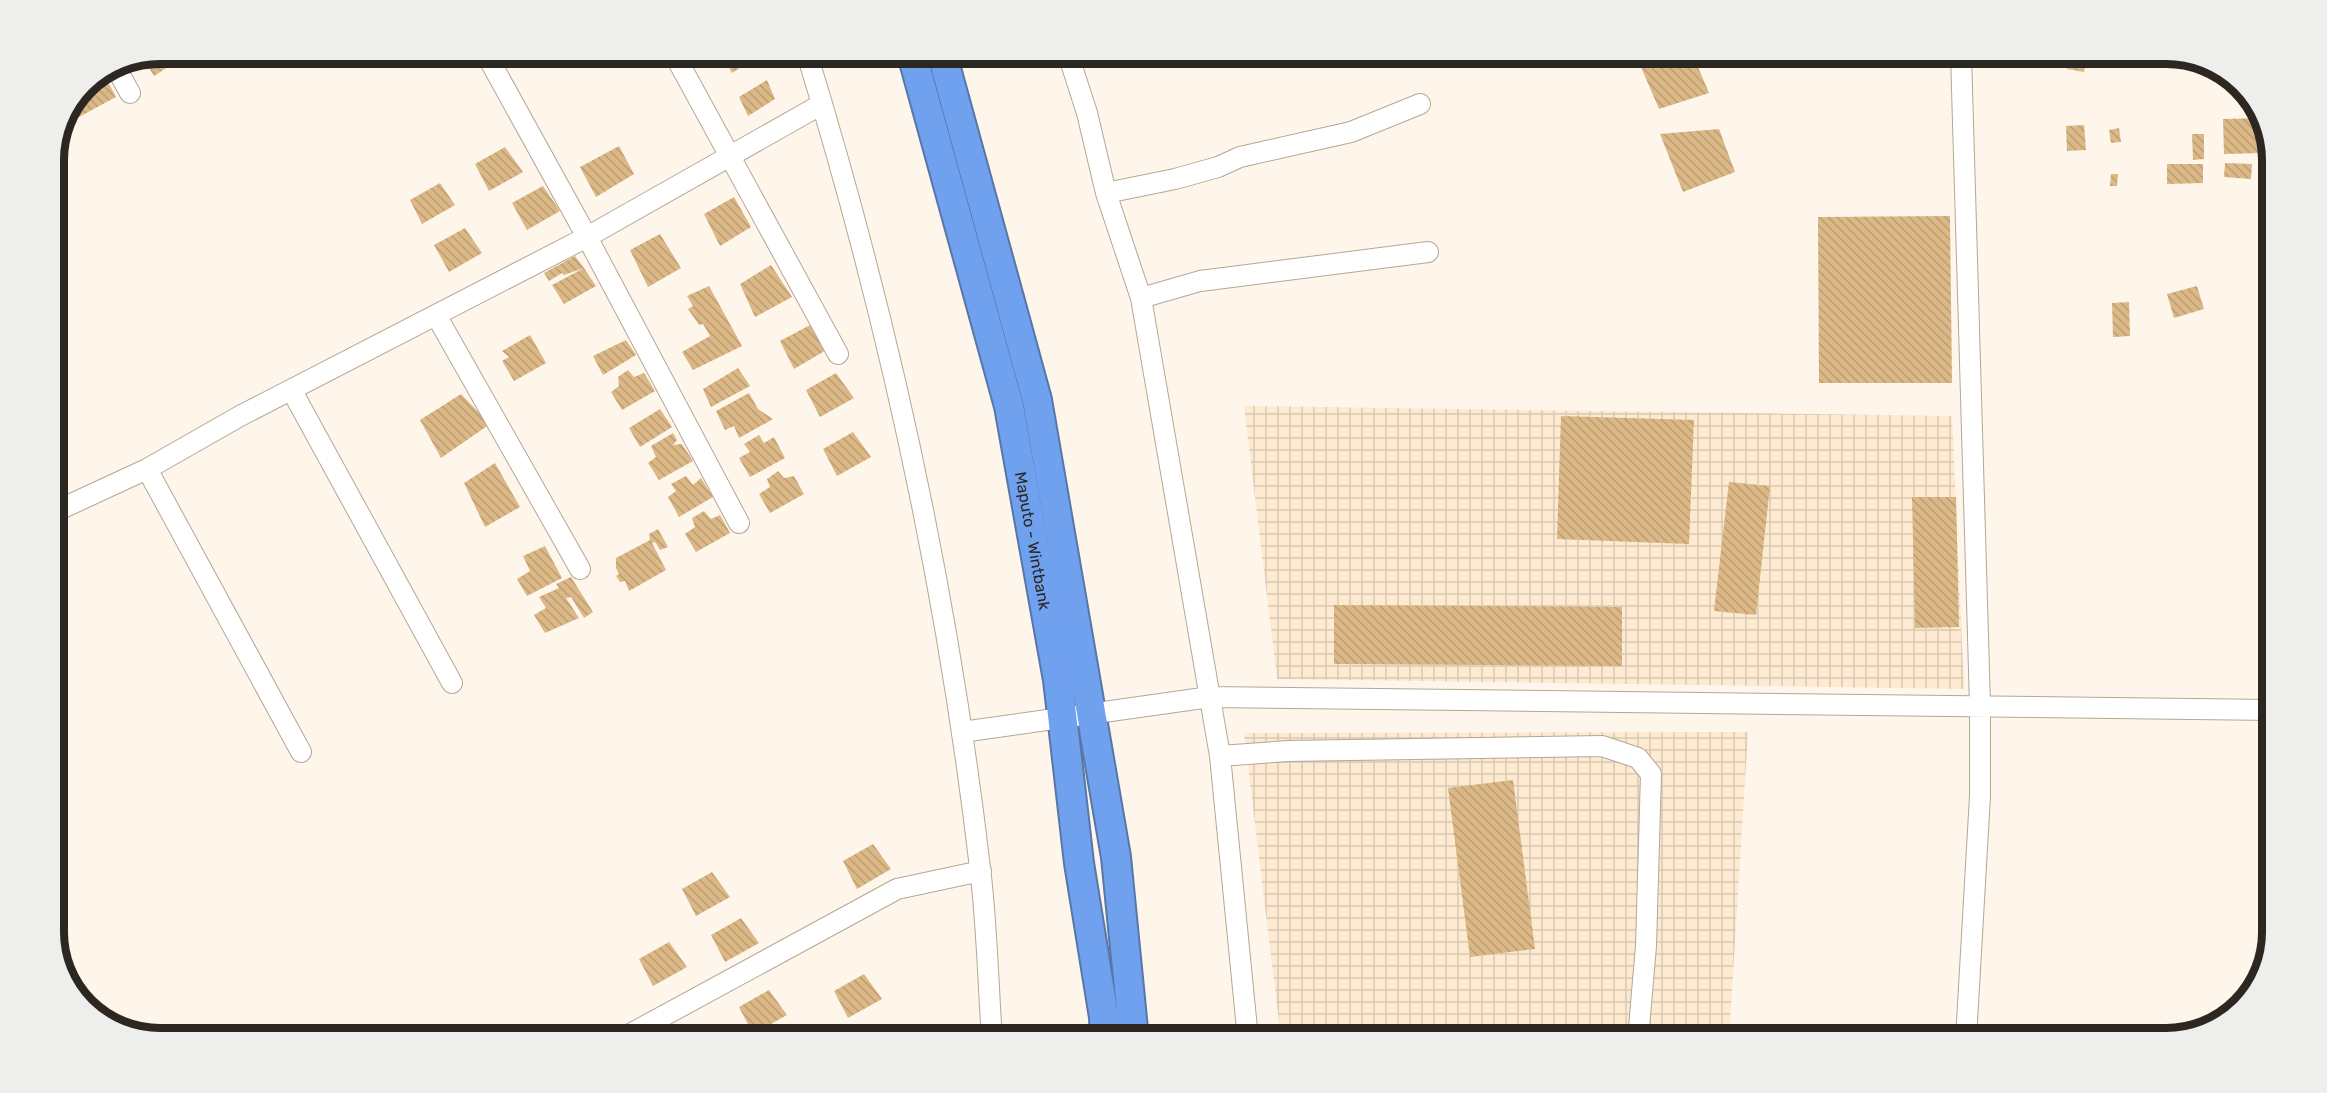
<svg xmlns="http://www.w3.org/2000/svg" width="2327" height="1093" font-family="Rubik,sans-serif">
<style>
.industrial{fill:url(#industrial-grid)}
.building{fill:url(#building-back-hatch)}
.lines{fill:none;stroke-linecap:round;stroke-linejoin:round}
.minor-casing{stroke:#b4a796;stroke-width:22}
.highway-casing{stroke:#5876a7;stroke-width:32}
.minor{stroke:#fff;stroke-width:20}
.highway{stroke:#70a1ef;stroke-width:28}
.labels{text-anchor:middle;stroke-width:4.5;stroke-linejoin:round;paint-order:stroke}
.street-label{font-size:16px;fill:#2c2720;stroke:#fff}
.rim{fill:none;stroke:#2c2720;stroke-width:8}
</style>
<defs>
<pattern id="industrial-grid" width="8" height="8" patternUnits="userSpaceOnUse" patternTransform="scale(1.5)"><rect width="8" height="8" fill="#fdead1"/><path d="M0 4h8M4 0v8" fill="none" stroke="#d9c9b3"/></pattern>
<pattern id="building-back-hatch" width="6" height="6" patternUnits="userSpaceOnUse" patternTransform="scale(1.5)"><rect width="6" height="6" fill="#dbb886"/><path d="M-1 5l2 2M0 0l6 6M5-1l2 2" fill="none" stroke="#bc9e73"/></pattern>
</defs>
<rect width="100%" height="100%" fill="#fef6eb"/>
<path class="industrial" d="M 1244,406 L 1952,416 L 1964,689 L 1277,679 Z
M 1748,732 L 1729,1039 L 1281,1039 L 1244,733 Z"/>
<path class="building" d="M 161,54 L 188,54 L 154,76 L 143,58 Z
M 522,54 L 545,54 L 527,64 Z
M 722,54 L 762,54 L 732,73 Z
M 2069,54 L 2087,54 L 2084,72 L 2067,69 Z
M 1693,55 L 1709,93 L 1659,109 L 1641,67 Z
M 99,76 L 102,82 L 107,80 L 116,97 L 79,117 L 75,109 L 86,85 Z
M 767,80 L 775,99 L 748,116 L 739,97 Z
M 2261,118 L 2264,127 L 2264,153 L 2224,154 L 2223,119 Z
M 2084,125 L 2086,150 L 2067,151 L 2066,126 Z
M 2119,128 L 2121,142 L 2111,143 L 2109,130 Z
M 1719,129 L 1735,172 L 1683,192 L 1660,134 Z
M 2192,134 L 2204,134 L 2204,159 L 2193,160 Z
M 619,146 L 634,174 L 596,197 L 580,167 Z
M 505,147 L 523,172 L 489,191 L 475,164 Z
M 2225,163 L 2252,164 L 2251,179 L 2224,177 Z
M 2167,164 L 2203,164 L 2203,183 L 2167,184 Z
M 2111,174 L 2118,174 L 2117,186 L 2110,186 Z
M 440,183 L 455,205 L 422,224 L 410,200 Z
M 543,186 L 560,211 L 527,230 L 512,203 Z
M 734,197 L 751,227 L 720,246 L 704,214 Z
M 1950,216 L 1952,383 L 1819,383 L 1818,217 Z
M 2268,223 L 2273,223 L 2273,250 L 2266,249 Z
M 465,228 L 482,253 L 449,272 L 434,245 Z
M 660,234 L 681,268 L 648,287 L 630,250 Z
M 575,256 L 584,268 L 596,286 L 564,304 L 552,285 L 584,268 L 564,275 L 562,273 L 549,281 L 544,273 Z
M 771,265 L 792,297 L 755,317 L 740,284 Z
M 709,286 L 742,346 L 693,370 L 682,352 L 710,336 L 703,324 L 699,325 L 688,309 L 693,306 L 687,296 Z
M 2197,286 L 2204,309 L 2174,318 L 2167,294 Z
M 2129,302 L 2130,336 L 2113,337 L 2112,303 Z
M 810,325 L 828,349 L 794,369 L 780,341 Z
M 530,335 L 546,363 L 514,381 L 502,361 L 509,357 L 502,351 Z
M 626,340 L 636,355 L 603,375 L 593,356 Z
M 738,368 L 750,386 L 711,407 L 703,389 Z
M 628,370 L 634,377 L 644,373 L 655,391 L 622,410 L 611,392 L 619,386 L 618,377 Z
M 836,373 L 854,398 L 820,417 L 806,390 Z
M 749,393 L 758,409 L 773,419 L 739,438 L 734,426 L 725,430 L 716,411 Z
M 461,394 L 490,424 L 441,458 L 420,420 Z
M 660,409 L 672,427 L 640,447 L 629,428 Z
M 1561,416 L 1694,420 L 1689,544 L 1557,539 Z
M 853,432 L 871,457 L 837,476 L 823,449 Z
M 673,433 L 677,440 L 673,445 L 682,444 L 693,461 L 659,480 L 648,463 L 656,457 L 651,446 Z
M 759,435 L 764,443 L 774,437 L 785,458 L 750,477 L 739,458 L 750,452 L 744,444 Z
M 495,463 L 520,507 L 485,527 L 464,483 Z
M 778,471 L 784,478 L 794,476 L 804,494 L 770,513 L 759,494 L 770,487 L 767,479 Z
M 686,476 L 693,485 L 701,478 L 713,497 L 679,517 L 668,497 L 676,491 L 671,484 Z
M 1729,482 L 1770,486 L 1756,615 L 1714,611 Z
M 1912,497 L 1956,497 L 1959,627 L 1915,628 Z
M 704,511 L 711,519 L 720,515 L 730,533 L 696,552 L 685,534 L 695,527 L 692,518 Z
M 658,529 L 668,547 L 660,550 L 655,542 L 652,543 L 666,570 L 629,591 L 625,581 L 620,582 L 616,576 L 619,574 L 616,568 L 616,558 L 650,540 L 649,534 Z
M 545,546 L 562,578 L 527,596 L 517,579 L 530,571 L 523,556 Z
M 571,577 L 593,612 L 584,618 L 571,597 L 566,598 L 579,618 L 545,633 L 534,615 L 546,608 L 539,597 L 559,588 L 556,584 Z
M 1334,605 L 1622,607 L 1622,666 L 1334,664 Z
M 1513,780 L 1535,949 L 1470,957 L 1448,788 Z
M 873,844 L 891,869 L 857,889 L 843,861 Z
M 712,872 L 730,897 L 696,916 L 682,889 Z
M 741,918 L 759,943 L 725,962 L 711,935 Z
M 669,942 L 687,967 L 653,986 L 639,959 Z
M 864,974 L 882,999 L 848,1018 L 834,991 Z
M 769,990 L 787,1015 L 753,1034 L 739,1007 Z
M 706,1025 L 716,1039 L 681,1039 Z"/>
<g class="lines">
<g class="minor-casing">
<path id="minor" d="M 486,54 L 587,237 L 739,523
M 674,54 L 838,354
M 807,54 C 888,318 948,594 980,868 C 987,924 988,982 992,1039
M 1068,54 L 1087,113 L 1106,193 L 1141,298 L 1220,756 L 1248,1039
M 1961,54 L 1980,705 L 1980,796 L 1966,1039
M 115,66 L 130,93
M 1106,193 L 1175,179 L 1218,167 L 1240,157 L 1351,132 L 1420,104
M 1141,298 L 1200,281 L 1428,252
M 436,315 L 580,569
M 292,391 L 452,683
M 147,469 L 301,752
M 54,512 L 147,469 L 240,416 L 587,237 L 822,104
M 962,732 L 1210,697 L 2273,710
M 1220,756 L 1288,751 L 1602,746 L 1638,758 L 1651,774 L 1646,946 L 1638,1039
M 621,1039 L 897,889 L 981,871"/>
</g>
<g class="highway-casing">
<g id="highway">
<path id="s1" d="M 912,54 L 1009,406 L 1058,680 L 1079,863 L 1104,1017 L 1105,1039"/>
<path d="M 942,54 L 1037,400 L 1116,857 L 1134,1039"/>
</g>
</g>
<use href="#minor" class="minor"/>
<use href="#highway" class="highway"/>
</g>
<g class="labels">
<g class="street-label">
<text dy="6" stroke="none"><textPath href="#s1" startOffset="502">Maputo - Wintbank</textPath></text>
</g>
</g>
<path d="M0 0H2327V1093H0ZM160 64H2166A96 96 0 0 1 2262 160V932A96 96 0 0 1 2166 1028H160A96 96 0 0 1 64 932V160A96 96 0 0 1 160 64Z" fill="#eeeeed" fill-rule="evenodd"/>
<path class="rim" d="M160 64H2166A96 96 0 0 1 2262 160V932A96 96 0 0 1 2166 1028H160A96 96 0 0 1 64 932V160A96 96 0 0 1 160 64Z"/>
</svg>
